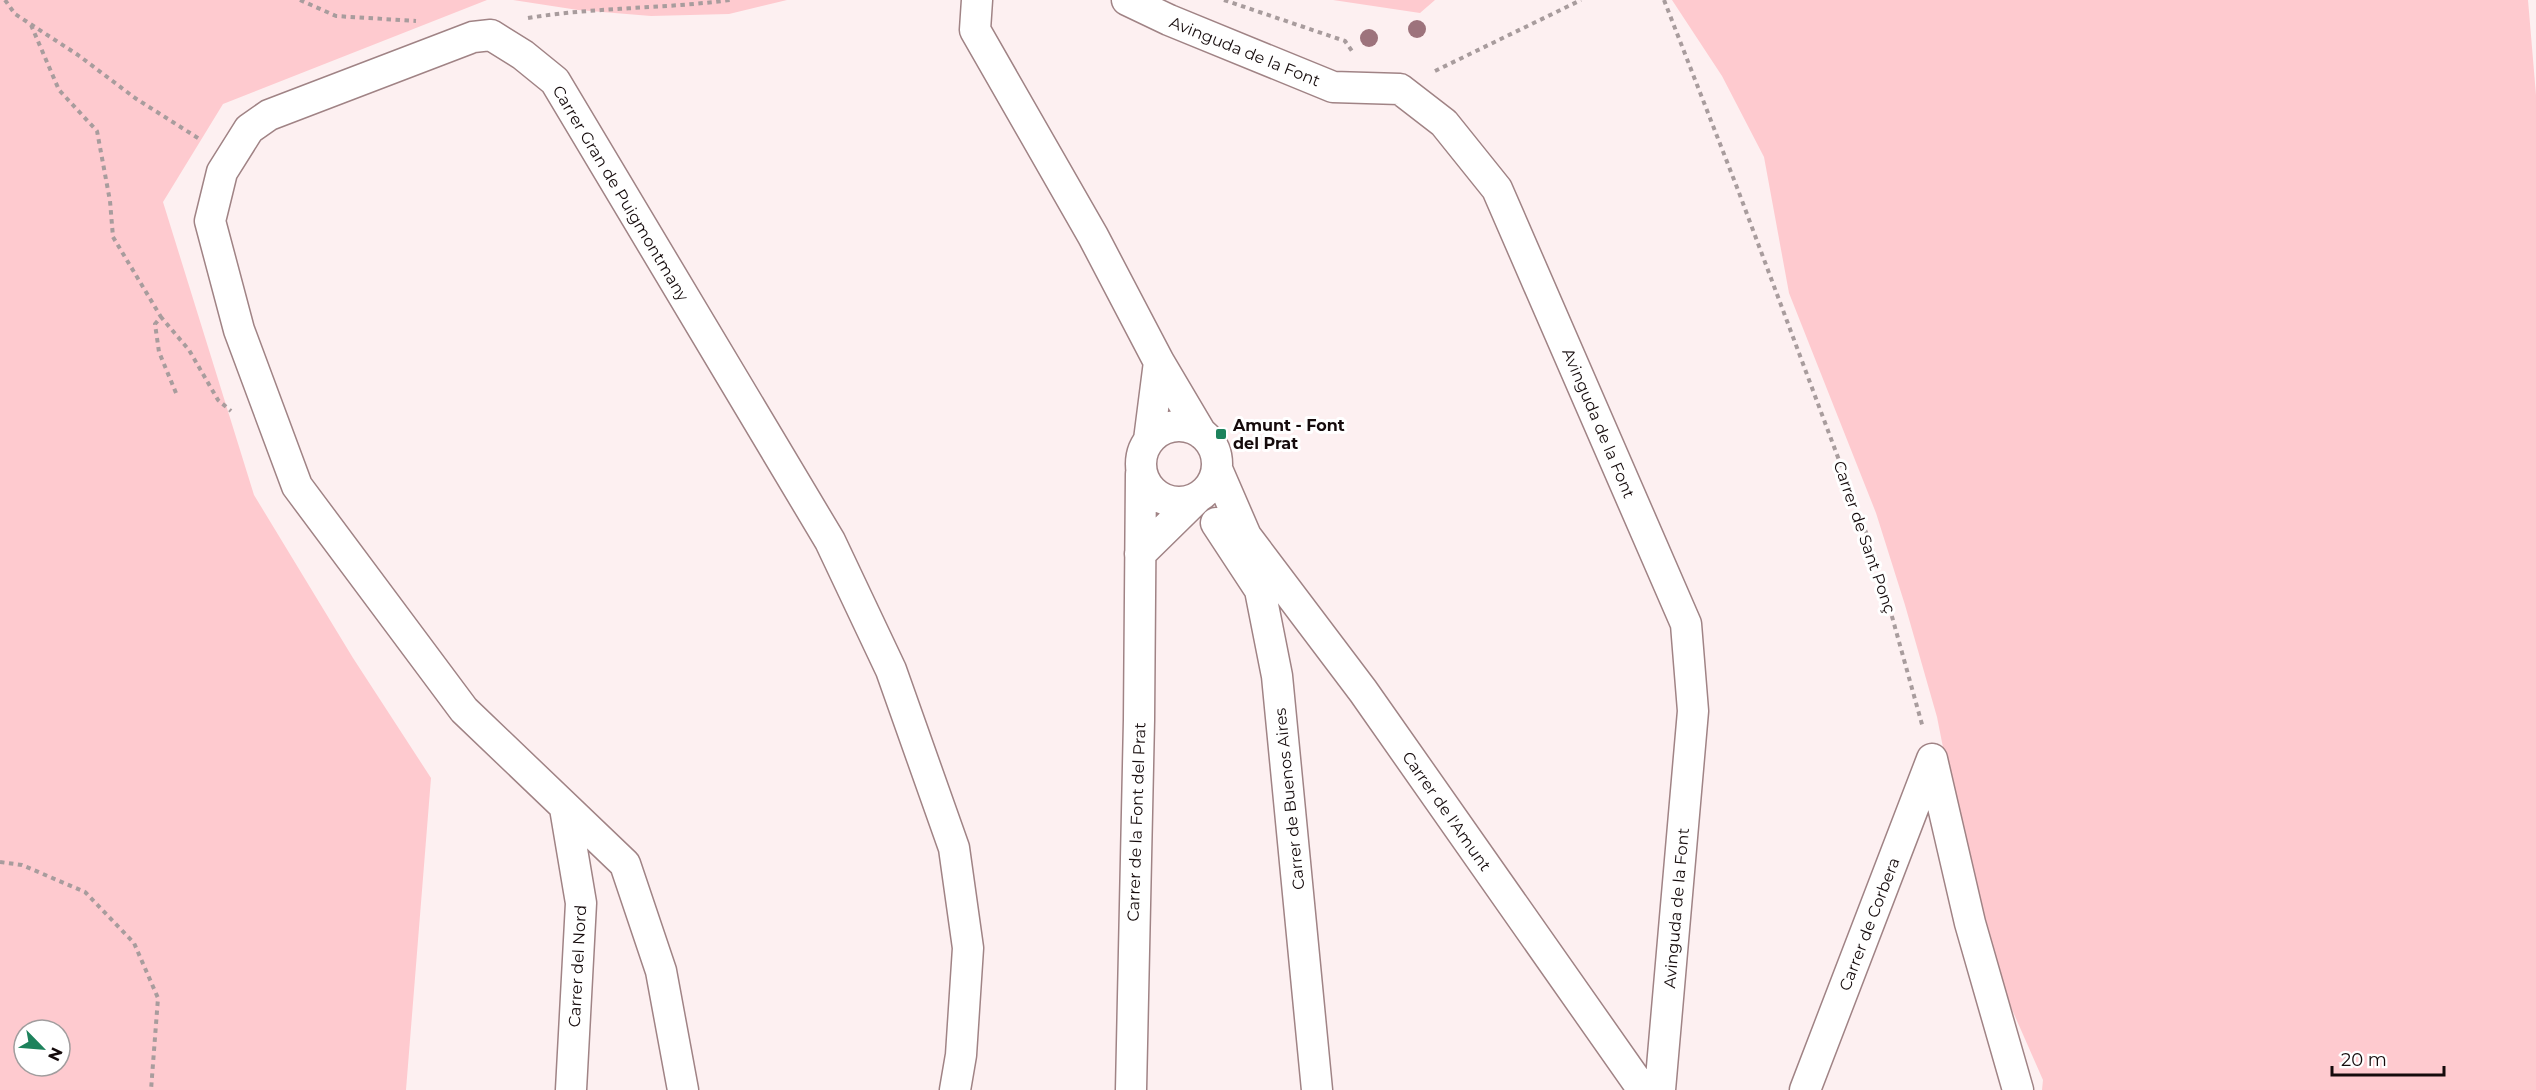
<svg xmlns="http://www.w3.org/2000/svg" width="2536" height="1090" font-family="Montserrat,sans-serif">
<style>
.green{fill:#fecacf;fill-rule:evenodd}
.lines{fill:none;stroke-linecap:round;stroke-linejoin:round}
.minor-casing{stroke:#a08385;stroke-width:33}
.path{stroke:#a89c9d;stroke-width:4;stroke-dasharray:4.5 4.5;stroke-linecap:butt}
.minor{stroke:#fff;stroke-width:30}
.tree{fill:#9d737c}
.poi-dot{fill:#1d825c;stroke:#fff;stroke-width:2}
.labels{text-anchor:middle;stroke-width:6;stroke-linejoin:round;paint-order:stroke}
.street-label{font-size:16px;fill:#150b0c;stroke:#fff}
.poi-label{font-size:16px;font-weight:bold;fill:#150b0c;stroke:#fff;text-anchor:start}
</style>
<rect width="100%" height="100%" fill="#fdf0f1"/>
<path class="green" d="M 0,0 L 487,0 L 223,104 L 163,202 L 254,495 L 353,658 L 431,778 L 406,1090 L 0,1090 ZM 24,1030 L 60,1030 L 60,1066 L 24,1066 Z
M 513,0 L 787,0 L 729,14 L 651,16 L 578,10 Z
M 1333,0 L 1435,0 L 1420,13 Z
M 1672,0 L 2528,0 L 2536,95 L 2536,1090 L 2042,1090 L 2043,1080 L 1981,939 L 1937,717 L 1905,605 L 1876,513 L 1789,293 L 1764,157 L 1722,76 Z"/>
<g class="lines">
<g class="minor-casing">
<path id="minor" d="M 977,0 L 975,30 L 1093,236 L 1159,362 L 1201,433
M 1127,0 L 1169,20 L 1333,87 L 1400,89 L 1444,123 L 1497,189 L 1686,624 L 1693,711 L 1660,1090
M1141 464a38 38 0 1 1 76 0a38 38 0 1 1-76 0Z
M 1149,440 L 1159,362
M 1217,469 L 1246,536 L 1363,691 L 1643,1090
M 1216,523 L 1260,590 L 1277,676 L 1317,1090
M 1140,554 L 1196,499
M 1932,759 L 1970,923 L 2018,1090
M 565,808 L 581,903 L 571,1090
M 683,1090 L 661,971 L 625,864 L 464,710 L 297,486 L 239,330 L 210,221 L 222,172 L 249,129 L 269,115 L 473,37 L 491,35 L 523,55 L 555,81 L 830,541 L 891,670 L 954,848 L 968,948 L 961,1055 L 955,1090
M 1131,1090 L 1139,720 L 1141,474
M 1805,1090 L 1932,759"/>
</g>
<path class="path" d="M 5,0 L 15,14 L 78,55 L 135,98 L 201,140
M 300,0 L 336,16 L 416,21
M 1224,0 L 1345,41 L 1354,54
M 1664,0 L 1738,190 L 1876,559 L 1923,728
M 528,18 C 595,7 663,9 730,0
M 31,25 L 59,90 L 97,131 L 110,201 L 113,237 L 161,317
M 1435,71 L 1581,0
M 176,393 L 159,352 L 155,324 L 161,317 L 189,350 L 218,400 L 231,411
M 0,862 L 22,865 L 85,892 L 134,943 L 158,998 L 151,1090"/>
<use href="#minor" class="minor"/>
</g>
<g class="tree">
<circle cx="1417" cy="29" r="9"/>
<circle cx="1369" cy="38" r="9"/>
</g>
<rect class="poi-dot" x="1215" y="428" width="12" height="12" rx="3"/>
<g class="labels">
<g class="street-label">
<text transform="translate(1245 51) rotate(22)" y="6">Avinguda de la Font</text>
<text transform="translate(621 193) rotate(59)" y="6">Carrer Gran de Puigmontmany</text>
<text transform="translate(1599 423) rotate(67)" y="6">Avinguda de la Font</text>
<text transform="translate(1865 537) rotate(71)" y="6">Carrer de Sant Ponç</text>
<text transform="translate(1289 799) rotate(-96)" y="6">Carrer de Buenos Aires</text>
<text transform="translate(1447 811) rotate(55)" y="6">Carrer de l'Amunt</text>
<text transform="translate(1136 822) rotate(-88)" y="6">Carrer de la Font del Prat</text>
<text transform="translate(1676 908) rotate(-85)" y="6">Avinguda de la Font</text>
<text transform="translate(1869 924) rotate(-69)" y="6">Carrer de Corbera</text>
<text transform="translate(577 966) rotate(-87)" y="6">Carrer del Nord</text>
</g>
<g class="poi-label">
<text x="1233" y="431">Amunt - Font<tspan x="1233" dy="18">del Prat</tspan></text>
</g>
</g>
<g transform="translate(42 1048) rotate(115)"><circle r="28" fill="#ffffff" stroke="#a19d9e" stroke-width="1.5"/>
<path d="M0-4.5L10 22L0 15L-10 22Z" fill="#1d825c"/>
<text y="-9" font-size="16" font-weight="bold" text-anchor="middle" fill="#150b0c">N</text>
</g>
<path d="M2332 1066v9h112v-9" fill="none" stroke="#150b0c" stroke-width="3"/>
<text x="2341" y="1066" font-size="18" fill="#150b0c" stroke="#ffffff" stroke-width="4.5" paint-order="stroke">20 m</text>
</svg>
